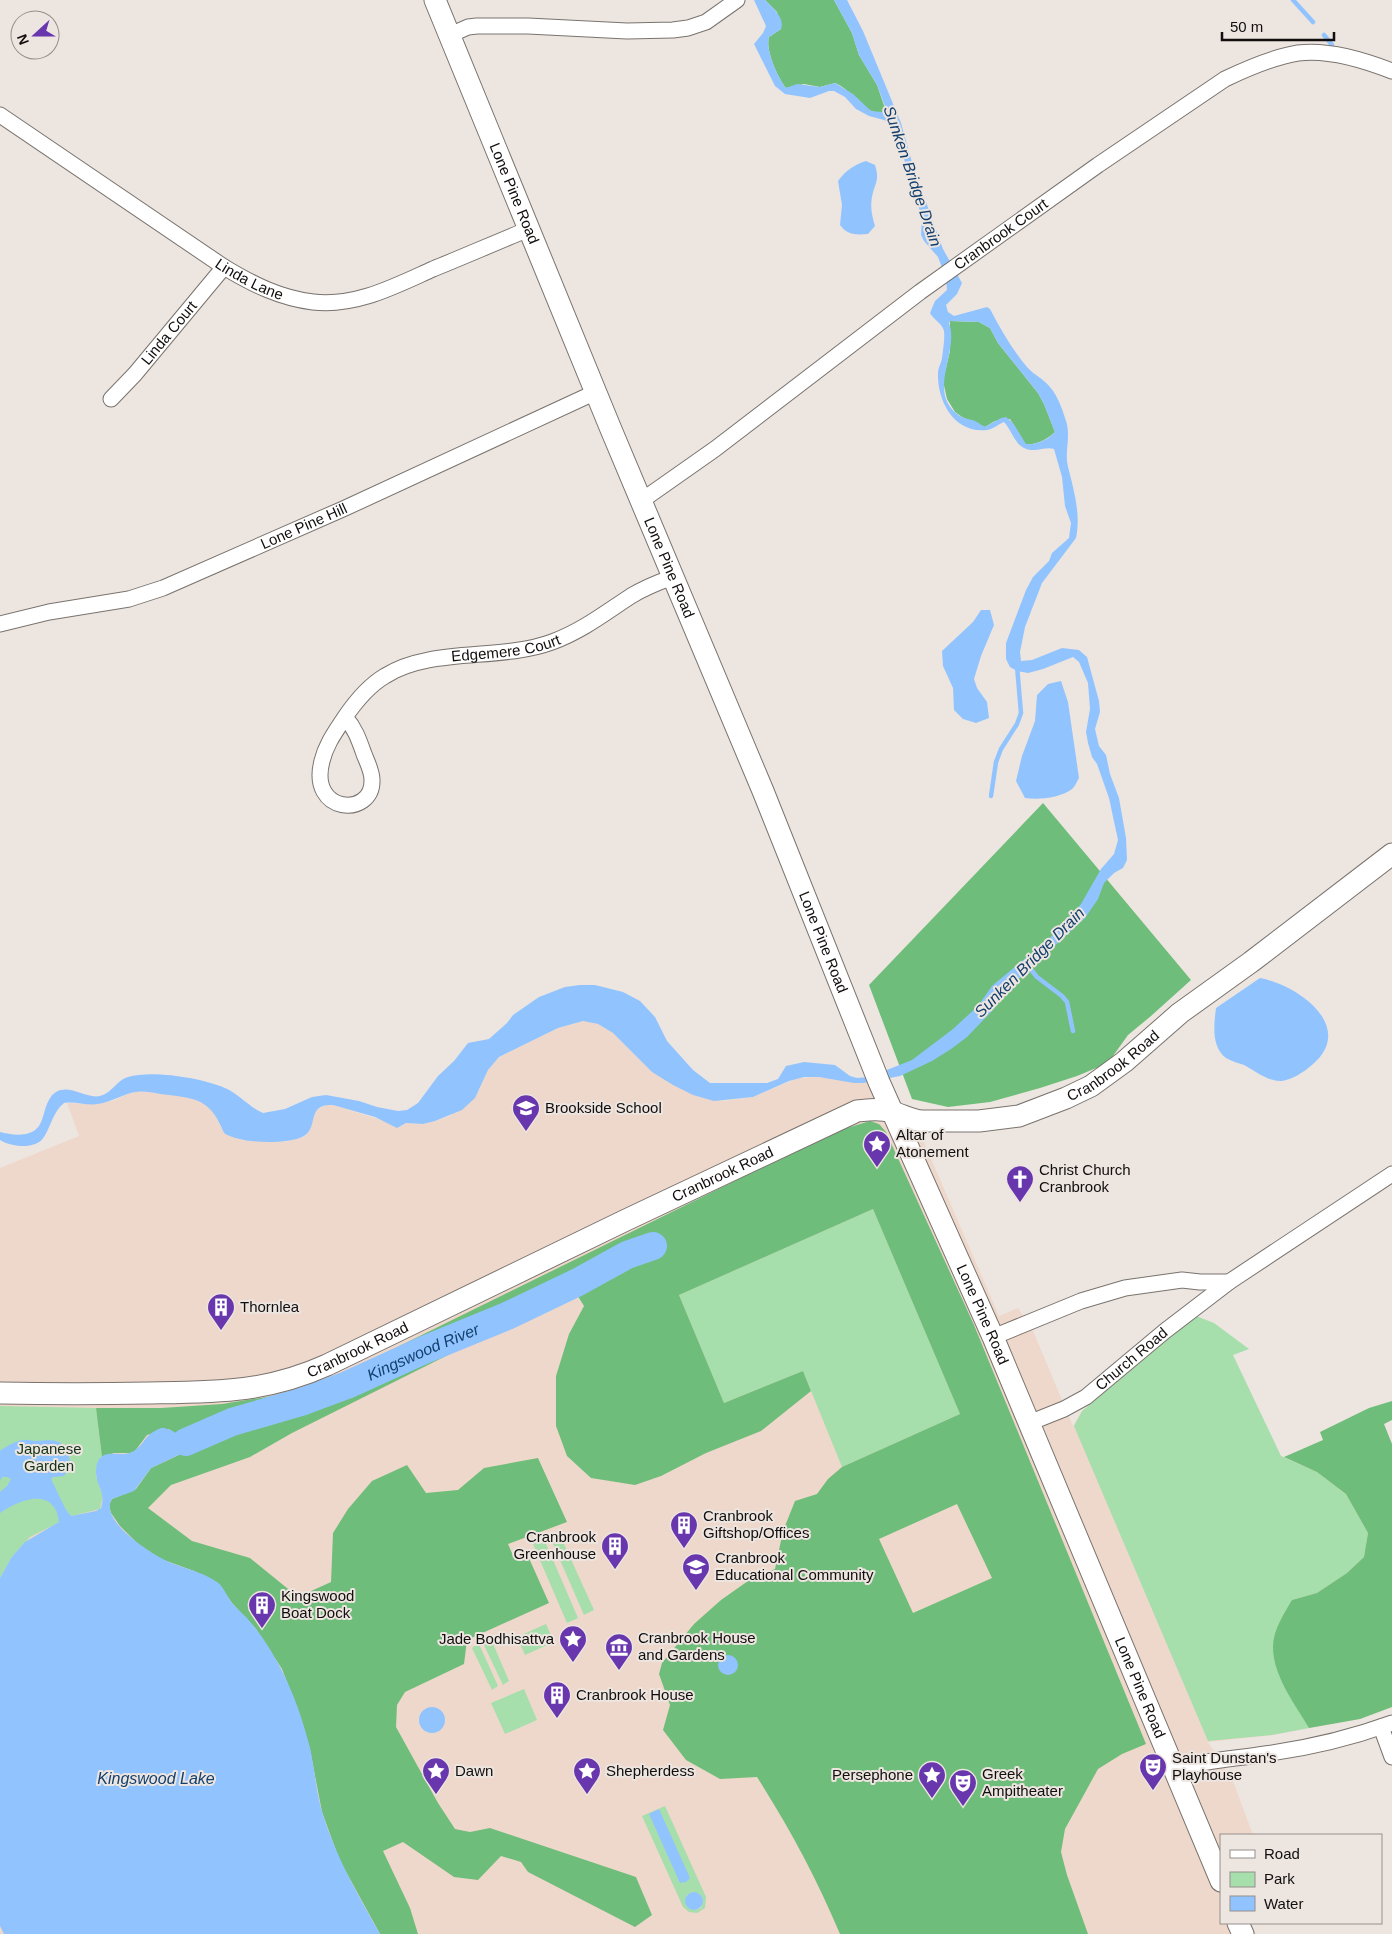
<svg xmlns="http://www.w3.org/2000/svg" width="1392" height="1934" font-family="Helvetica,sans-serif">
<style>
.education{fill:#eed8cb}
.green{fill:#a6deac;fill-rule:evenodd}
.forest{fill:#6fbd7a;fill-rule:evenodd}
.water{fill:#91c4fe;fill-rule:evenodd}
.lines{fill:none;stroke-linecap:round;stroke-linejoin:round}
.stream{stroke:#91c4fe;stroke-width:4.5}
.river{stroke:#91c4fe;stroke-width:28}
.street-casing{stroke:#79736e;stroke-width:17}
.secondary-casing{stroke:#79736e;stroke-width:23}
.street{stroke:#fff;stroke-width:15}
.secondary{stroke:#fff;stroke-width:21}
.labels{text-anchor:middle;stroke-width:4;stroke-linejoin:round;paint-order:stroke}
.street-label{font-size:15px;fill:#110e0d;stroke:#ede5e0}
.poi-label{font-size:15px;fill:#110e0d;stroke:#ede5e0;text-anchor:start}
.park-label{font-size:15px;fill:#133419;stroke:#ede5e0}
.water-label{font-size:16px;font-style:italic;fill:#13406e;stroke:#ede5e0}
</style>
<rect width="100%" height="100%" fill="#ede5e0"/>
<path class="education" d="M 583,1021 L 598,1024 L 613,1033 L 652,1072 L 722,1101 L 753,1097 L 798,1078 L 819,1077 L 871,1082 L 910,1110 L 999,1316 L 1018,1308 L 1033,1331 L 1073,1426 L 1082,1411 L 1268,1474 L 1392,1444 L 1392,1707 L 1360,1719 L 1272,1735 L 1208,1742 L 1233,1781 L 1253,1835 L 1221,1835 L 1221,1923 L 1251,1923 L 1256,1934 L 0,1934 L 0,1168 L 79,1136 L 67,1103 L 98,1104 L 115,1100 L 133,1092 L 155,1091 L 200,1100 L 208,1105 L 213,1112 L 224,1133 L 242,1140 L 284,1142 L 304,1137 L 309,1132 L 316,1111 L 326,1104 L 333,1105 L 400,1126 L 406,1123 L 423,1124 L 435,1121 L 450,1116 L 479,1090 L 488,1070 L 499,1057 L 558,1028 Z"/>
<path class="green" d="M 873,1209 L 960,1414 L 842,1467 L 803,1371 L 724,1403 L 679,1295 Z
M 1196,1316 L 1214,1323 L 1249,1349 L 1233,1355 L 1281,1456 L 1317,1472 L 1346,1494 L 1368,1533 L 1364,1557 L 1347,1573 L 1317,1593 L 1292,1600 L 1279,1675 L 1309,1728 L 1272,1735 L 1208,1741 L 1074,1426 L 1082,1411 Z
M 0,1406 L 96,1408 L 102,1457 L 97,1466 L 96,1476 L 103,1496 L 100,1509 L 72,1516 L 30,1537 L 11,1558 L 0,1578 Z
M 559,1533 L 594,1610 L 584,1615 L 550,1537 Z
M 544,1539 L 578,1618 L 567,1623 L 533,1544 Z
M 546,1624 L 554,1642 L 525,1655 L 517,1637 Z
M 489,1638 L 491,1639 L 509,1681 L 503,1685 L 483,1643 Z
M 477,1644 L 479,1644 L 498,1686 L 492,1690 L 472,1648 Z
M 524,1689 L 537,1720 L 505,1734 L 491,1703 Z
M 665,1806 L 706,1897 L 705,1908 L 697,1913 L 689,1912 L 683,1907 L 642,1816 ZM 693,1892 L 700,1894 L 703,1899 L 701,1908 L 696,1910 L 689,1908 L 686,1904 L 687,1895 Z"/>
<path class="forest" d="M 765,0 L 834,0 L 852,33 L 859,55 L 877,85 L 886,111 C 865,119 855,91 835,83 L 820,87 L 804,84 L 786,88 C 778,78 765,50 769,37 L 781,29 L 777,12 Z
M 950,321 L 979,322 L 990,328 L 998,343 L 1038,393 L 1044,404 L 1055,432 C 1048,439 1035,446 1025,444 L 1010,419 L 995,421 L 985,427 L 962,417 L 955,412 L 947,399 L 943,381 L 950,351 Z
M 1043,803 L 1191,980 L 1151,1016 L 1128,1035 L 1108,1063 L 1077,1076 L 1040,1088 L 990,1102 L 948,1107 L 912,1099 L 869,985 Z
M 870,1121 L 879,1124 L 886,1132 L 974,1325 L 1146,1744 L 1122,1754 L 1098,1769 L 1065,1829 L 1061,1852 L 1067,1875 L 1088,1934 L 840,1934 C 817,1879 789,1827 757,1777 L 720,1779 L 686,1760 L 663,1730 L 670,1705 L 659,1674 L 662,1663 L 694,1624 L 721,1600 L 748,1581 L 775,1569 L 783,1531 L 795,1501 L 817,1494 L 828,1479 L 842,1467 L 960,1414 L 873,1209 L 679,1295 L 724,1403 L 803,1371 L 811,1391 L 761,1431 L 706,1453 L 661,1476 L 635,1485 L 591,1478 L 567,1456 L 556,1426 L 556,1376 L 569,1334 L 584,1306 L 576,1293 L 474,1342 L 292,1433 L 250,1457 L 171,1485 L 148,1508 L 192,1541 L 250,1558 L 298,1597 L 331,1582 L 333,1533 L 348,1509 L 372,1481 L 407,1465 L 426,1493 L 458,1490 L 484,1468 L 538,1458 L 567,1522 L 508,1544 L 515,1560 L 528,1556 L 549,1603 L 467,1640 L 464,1664 L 405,1692 L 397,1705 L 396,1727 L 438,1803 L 455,1829 L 470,1832 L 490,1828 L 636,1877 L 652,1915 L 635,1927 L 528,1872 L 521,1862 L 501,1856 L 478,1880 L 454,1877 L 403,1842 L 383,1851 L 410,1908 L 418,1934 L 380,1934 L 339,1859 L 322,1812 L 310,1750 L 299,1713 L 282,1669 L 256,1629 L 232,1603 L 219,1584 L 194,1571 L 161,1559 L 138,1544 L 120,1526 L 111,1513 L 109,1505 L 112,1499 L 136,1489 L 151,1468 L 183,1453 L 186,1442 L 169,1429 L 147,1435 L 135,1451 L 130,1453 L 114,1453 L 102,1457 L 96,1408 L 161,1408 L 222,1404 L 310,1390 L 755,1171 L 759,1167 L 837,1131 ZM 957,1504 L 992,1578 L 913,1613 L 879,1539 Z
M 1392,1401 L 1392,1420 L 1384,1424 L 1392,1444 L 1392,1707 L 1360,1719 L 1309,1728 C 1295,1704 1273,1676 1273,1647 C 1273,1630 1284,1614 1292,1600 L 1317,1593 L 1347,1573 L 1364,1557 L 1368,1533 L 1346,1494 L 1317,1472 L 1284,1457 L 1323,1440 L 1320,1432 L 1369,1408 Z"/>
<path class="water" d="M 754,0 L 765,0 C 773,8 785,18 781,29 L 769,37 C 765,50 778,78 786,88 L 797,84 L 820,87 L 835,83 L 853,94 L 871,111 L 882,112 L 886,109 L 877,85 L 859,55 L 852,33 L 834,0 L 847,0 L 863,31 L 901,123 L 913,166 L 943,249 L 962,283 L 957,294 L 946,305 L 948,312 L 954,316 L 987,307 L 990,309 C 1001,330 1012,349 1027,367 C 1034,375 1044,379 1050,387 C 1057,395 1062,408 1065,418 C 1072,435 1064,451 1068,467 C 1074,491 1081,514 1076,538 L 1042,583 L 1025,627 L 1020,652 L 1021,661 L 1032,660 L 1062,648 L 1079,650 L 1087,657 L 1099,701 L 1100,712 L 1095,729 L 1099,746 L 1106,755 L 1110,774 L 1119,798 L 1126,838 L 1127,860 L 1123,868 L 1114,873 L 1104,883 L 1098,899 L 1085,918 L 1013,984 L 992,1011 L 967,1037 L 951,1049 L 932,1061 L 900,1076 L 864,1083 L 854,1083 L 819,1077 L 804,1077 L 789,1081 L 753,1097 L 714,1101 L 693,1095 L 673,1085 L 652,1072 L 613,1033 L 598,1024 L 583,1021 L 558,1028 L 499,1057 L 488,1070 L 475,1098 L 462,1110 L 435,1121 L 423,1124 L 406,1123 L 397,1128 L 375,1117 L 333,1105 C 306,1103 319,1127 304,1136 C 288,1145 240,1144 224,1133 C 211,1102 201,1099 169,1095 C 157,1094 147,1090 135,1092 C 123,1094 112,1102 98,1104 C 87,1106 75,1101 64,1103 C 53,1112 51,1126 44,1137 C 36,1150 11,1147 0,1140 L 0,1132 C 12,1135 30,1138 39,1126 C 43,1120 44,1111 47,1104 C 49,1100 51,1095 56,1092 C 70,1084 86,1099 100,1096 C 112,1093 117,1080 128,1077 C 153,1070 201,1078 225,1088 C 239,1094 249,1107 263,1113 L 285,1109 L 312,1097 L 326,1095 L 359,1101 L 377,1107 L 398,1111 L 407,1110 L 418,1103 L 438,1076 L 454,1061 L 468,1043 L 489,1039 L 507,1023 L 513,1015 L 539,997 L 565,987 L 580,985 L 595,985 L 623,992 L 640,1001 L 655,1017 L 667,1041 L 693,1070 L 710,1083 L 767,1083 L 778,1079 L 786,1066 L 804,1062 L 835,1065 L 850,1076 L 857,1078 L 869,1077 L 912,1060 L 953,1029 L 978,1006 L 992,986 L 1053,935 L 1081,904 L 1101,869 L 1114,854 L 1118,840 L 1109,798 L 1097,764 L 1092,757 L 1088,743 L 1086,732 L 1090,709 L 1088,683 L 1079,662 L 1073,657 L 1043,669 L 1028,673 L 1017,671 L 1010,667 L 1006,659 L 1006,643 L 1026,590 L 1033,577 L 1049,561 L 1052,553 L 1069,538 L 1071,523 L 1065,506 L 1062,477 L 1054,449 C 1047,447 1041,450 1034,450 C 1015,450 1014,433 1004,422 C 998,424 994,429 987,430 C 954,434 937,401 938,373 C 938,368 941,364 942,358 C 943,350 945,339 944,331 C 942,323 934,320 930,313 L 935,301 L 947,290 L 946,278 L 938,257 L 924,241 L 921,235 L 922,216 L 916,201 L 902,152 L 891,125 L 884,120 L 869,116 L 856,109 L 845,97 L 834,91 L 829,91 L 810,98 L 785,94 L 775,86 L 754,44 L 763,33 L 766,26 ZM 950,321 L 979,322 L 990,328 L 998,343 L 1038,393 L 1044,404 L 1055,432 C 1048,440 1036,445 1026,444 L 1013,423 L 1006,417 L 1001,418 L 985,427 C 981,425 979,423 975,421 C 970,419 964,419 960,416 C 925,393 960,352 949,323 Z
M 866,161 L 875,165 C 880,181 875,182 872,197 C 870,207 872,216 875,226 L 868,234 C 856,235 847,235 840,225 L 842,205 L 838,181 C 846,170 854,165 866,161 Z
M 981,610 L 990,610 L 994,625 L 981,656 L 974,679 L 977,688 L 987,702 L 989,718 L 976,723 L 963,719 L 954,710 L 953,688 L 943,666 L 942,651 L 973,622 Z
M 1061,681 L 1068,702 L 1079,778 C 1077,781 1075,787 1072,789 C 1060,798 1039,800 1025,798 L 1016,781 L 1022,756 L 1035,721 L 1037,695 L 1048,684 Z
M 1260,978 C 1298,985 1357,1027 1312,1065 C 1304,1072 1293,1079 1282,1081 C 1269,1082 1255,1071 1244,1065 C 1238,1063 1231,1061 1226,1058 C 1211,1047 1214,1024 1216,1008 Z
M 161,1428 C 170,1427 184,1437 187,1446 L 183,1453 L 151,1468 L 134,1491 L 112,1499 C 99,1519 146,1550 161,1558 C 178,1568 200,1570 217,1582 C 224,1587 227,1597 232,1603 C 236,1608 241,1612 246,1617 C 278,1653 298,1700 310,1748 C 315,1770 316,1793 323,1815 C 336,1857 358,1895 380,1934 L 4,1934 L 0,1926 L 0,1578 L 11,1558 L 25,1542 L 59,1522 C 55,1486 20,1499 0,1513 L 0,1492 L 7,1486 L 11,1479 L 7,1477 L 2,1477 L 0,1481 L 0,1451 C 7,1446 16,1440 25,1440 C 28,1439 32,1441 36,1441 C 51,1440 62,1437 68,1454 C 71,1462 69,1469 64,1476 L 53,1477 L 51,1479 L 66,1510 L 71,1516 L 96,1511 L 101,1508 C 106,1491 97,1488 96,1473 C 96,1442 122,1460 134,1451 C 147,1442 142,1436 161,1428 Z
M718 1665a10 10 0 1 1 20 0a10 10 0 1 1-20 0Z
M419 1720a13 13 0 1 1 26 0a13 13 0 1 1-26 0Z
M 659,1809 L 690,1878 L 686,1882 L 680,1883 L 649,1814 Z
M685 1901a9 9 0 1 1 18 0a9 9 0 1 1-18 0Z"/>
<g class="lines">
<path class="stream" d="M 1293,0 L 1313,22
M 1324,35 L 1332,45
M 991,796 L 996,762 L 1001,749 L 1017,724 L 1021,713 L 1017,666
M 1028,966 L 1037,977 L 1062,996 L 1067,1002 L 1073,1031"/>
<path class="river" id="s1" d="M 186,1442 L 232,1422 L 304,1401 L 347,1385 L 424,1350 L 507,1316 L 578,1282 L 627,1255 L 653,1246"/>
<g class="street-casing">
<g id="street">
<path d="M 450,35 L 468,27 L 477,26 L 528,26 L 627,31 L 673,30 L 688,28 L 706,22 L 737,0"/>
<path id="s2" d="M 0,115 L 224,267 C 252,284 280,298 313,302 C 356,307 395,286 433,269 C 465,256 497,242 529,229"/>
<path id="s3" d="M 111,399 L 135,374 L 224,267"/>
<path id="s4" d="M 641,501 L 715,449 L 920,292 L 1098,165 L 1225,79 C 1248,68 1273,57 1298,53 C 1328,49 1364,60 1392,71"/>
<path id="s5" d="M 0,624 L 49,612 L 129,599 L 163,588 L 343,509 L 596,392"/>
<path id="s6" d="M 345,717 C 336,731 326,744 322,761 C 308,814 373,818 372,780 C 372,771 367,762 364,754 C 359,740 355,728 345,717 C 356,701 368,686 385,676 C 430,647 501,661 552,642 C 582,631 605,613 631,596 C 644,588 659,582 673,577"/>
<path d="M 993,1337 L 1081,1301 L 1125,1288 L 1182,1280 L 1200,1282 L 1229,1282"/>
<path id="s7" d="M 1029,1423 L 1064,1409 L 1086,1397 L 1165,1331 L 1229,1282 L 1392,1174"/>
<path d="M 1381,1727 L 1392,1757"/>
<path d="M 1174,1770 C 1204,1760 1234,1759 1265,1754 C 1308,1748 1351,1738 1392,1723"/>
</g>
</g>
<g class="secondary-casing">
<g id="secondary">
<path id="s8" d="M 435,0 L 610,427 L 763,791 L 879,1082 L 993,1337 L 1221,1881"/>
<path id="s9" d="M 0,1393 C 50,1394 99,1394 149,1393 C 215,1392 265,1393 327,1365 L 626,1220 L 857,1111 C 869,1110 880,1108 892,1112 C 903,1115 911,1120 922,1121 L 979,1121 L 1019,1116 L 1066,1098 L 1091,1086 L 1124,1062 L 1180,1013 L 1251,962 L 1392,854"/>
<path d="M 1238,1923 L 1243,1934"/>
</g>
</g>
<use href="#street" class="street"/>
<use href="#secondary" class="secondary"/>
</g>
<defs>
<g id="school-pin" transform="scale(1.4375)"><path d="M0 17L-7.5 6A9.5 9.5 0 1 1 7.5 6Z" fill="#6836ad" stroke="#ede5e0"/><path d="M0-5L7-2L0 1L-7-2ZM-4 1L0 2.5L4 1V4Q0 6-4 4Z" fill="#fff"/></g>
<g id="sight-pin" transform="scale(1.4375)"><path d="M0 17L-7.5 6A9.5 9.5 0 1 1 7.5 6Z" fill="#6836ad" stroke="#ede5e0"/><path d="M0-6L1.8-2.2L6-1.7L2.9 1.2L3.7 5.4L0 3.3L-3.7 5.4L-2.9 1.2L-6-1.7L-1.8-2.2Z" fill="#fff"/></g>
<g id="church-pin" transform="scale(1.4375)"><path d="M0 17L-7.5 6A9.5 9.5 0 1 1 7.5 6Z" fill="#6836ad" stroke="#ede5e0"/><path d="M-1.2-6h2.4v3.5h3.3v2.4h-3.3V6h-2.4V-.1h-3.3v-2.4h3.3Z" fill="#fff"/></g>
<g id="building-pin" transform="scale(1.4375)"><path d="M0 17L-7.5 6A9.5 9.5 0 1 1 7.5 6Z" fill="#6836ad" stroke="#ede5e0"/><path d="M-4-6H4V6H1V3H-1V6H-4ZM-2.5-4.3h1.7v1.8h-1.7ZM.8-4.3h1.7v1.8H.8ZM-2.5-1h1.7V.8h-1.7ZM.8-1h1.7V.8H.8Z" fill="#fff"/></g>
<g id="museum-pin" transform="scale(1.4375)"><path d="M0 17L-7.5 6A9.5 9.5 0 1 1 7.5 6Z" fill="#6836ad" stroke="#ede5e0"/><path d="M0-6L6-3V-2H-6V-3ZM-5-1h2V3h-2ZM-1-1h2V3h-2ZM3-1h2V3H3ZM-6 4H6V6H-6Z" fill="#fff"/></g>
<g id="theatre-pin" transform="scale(1.4375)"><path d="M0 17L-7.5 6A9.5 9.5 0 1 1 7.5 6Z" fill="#6836ad" stroke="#ede5e0"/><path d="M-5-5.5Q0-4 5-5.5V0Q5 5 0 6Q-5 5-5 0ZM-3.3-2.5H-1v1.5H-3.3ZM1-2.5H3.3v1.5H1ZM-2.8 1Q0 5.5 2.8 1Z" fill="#fff"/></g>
</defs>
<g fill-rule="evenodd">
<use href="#school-pin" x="526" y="1108"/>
<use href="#sight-pin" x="877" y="1144"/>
<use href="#church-pin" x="1020" y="1179"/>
<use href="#building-pin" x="221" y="1307"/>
<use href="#building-pin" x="684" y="1525"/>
<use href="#building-pin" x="615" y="1546"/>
<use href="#school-pin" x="696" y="1567"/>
<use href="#building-pin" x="262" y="1605"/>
<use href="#sight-pin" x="573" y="1639"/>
<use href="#museum-pin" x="619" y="1647"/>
<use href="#building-pin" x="557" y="1695"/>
<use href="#theatre-pin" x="1153" y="1767"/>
<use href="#sight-pin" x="436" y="1771"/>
<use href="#sight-pin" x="587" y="1771"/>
<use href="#sight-pin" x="932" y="1775"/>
<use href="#theatre-pin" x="963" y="1783"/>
</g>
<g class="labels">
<g class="street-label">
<text dy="5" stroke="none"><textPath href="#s8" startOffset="209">Lone Pine Road</textPath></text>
<text dy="5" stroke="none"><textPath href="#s4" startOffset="448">Cranbrook Court</textPath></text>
<text dy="5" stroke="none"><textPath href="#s2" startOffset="299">Linda Lane</textPath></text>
<text dy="5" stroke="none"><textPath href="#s3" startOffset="88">Linda Court</textPath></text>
<text dy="5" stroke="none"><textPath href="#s5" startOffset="321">Lone Pine Hill</textPath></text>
<text dy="5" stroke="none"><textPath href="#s8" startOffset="614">Lone Pine Road</textPath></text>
<text dy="5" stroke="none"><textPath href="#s6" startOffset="401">Edgemere Court</textPath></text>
<text dy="5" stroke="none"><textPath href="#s8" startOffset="1019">Lone Pine Road</textPath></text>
<text dy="5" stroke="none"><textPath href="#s9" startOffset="1190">Cranbrook Road</textPath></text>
<text dy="5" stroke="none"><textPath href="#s9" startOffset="770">Cranbrook Road</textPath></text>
<text dy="5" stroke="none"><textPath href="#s8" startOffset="1424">Lone Pine Road</textPath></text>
<text dy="5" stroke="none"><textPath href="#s9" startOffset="365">Cranbrook Road</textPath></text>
<text dy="5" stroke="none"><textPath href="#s7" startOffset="122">Church Road</textPath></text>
<text dy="5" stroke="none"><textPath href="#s8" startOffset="1829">Lone Pine Road</textPath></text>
</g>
<g class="poi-label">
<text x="545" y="1113">Brookside School</text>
<text x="896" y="1140">Altar of<tspan x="896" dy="17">Atonement</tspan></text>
<text x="1039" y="1175">Christ Church<tspan x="1039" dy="17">Cranbrook</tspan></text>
<text x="240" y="1312">Thornlea</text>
<text x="703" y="1521">Cranbrook<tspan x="703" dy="17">Giftshop/Offices</tspan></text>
<text x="596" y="1542" text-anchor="end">Cranbrook<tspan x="596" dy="17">Greenhouse</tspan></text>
<text x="715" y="1563">Cranbrook<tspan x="715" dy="17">Educational Community</tspan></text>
<text x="281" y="1601">Kingswood<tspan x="281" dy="17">Boat Dock</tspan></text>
<text x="638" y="1643">Cranbrook House<tspan x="638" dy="17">and Gardens</tspan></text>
<text x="554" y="1644" text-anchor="end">Jade Bodhisattva</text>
<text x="576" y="1700">Cranbrook House</text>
<text x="1172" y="1763">Saint Dunstan's<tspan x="1172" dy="17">Playhouse</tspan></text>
<text x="455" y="1776">Dawn</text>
<text x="606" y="1776">Shepherdess</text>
<text x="982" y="1779">Greek<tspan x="982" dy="17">Ampitheater</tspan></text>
<text x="913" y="1780" text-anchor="end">Persephone</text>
</g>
<g class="park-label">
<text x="49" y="1454">Japanese<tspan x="49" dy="17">Garden</tspan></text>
</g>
<g class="water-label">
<text transform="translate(913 176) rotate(71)" y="6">Sunken Bridge Drain</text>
<text transform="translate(1029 962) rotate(-45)" y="6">Sunken Bridge Drain</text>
<text dy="6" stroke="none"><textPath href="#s1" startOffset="254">Kingswood River</textPath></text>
<text x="156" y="1784">Kingswood Lake</text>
</g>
</g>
<rect x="1220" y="1834" width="162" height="90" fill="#ede5e0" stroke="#958f8c"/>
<rect x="1230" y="1850" width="25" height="8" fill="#ffffff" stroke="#958f8c"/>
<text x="1264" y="1859" font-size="15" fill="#110e0d">Road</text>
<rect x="1230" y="1872" width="25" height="15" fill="#a6deac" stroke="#958f8c"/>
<text x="1264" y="1884" font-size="15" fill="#110e0d">Park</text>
<rect x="1230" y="1896" width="25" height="15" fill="#91c4fe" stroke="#958f8c"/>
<text x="1264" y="1909" font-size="15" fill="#110e0d">Water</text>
<g transform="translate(35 35) rotate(249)"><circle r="24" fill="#ede5e0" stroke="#958f8c"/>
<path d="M0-4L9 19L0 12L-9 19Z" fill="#6836ad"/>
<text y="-8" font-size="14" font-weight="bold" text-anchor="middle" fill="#110e0d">N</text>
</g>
<path d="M1222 32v8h112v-8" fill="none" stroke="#110e0d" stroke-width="2.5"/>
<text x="1230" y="32" font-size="15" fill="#110e0d" stroke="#ede5e0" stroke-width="4" paint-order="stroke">50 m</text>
</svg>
